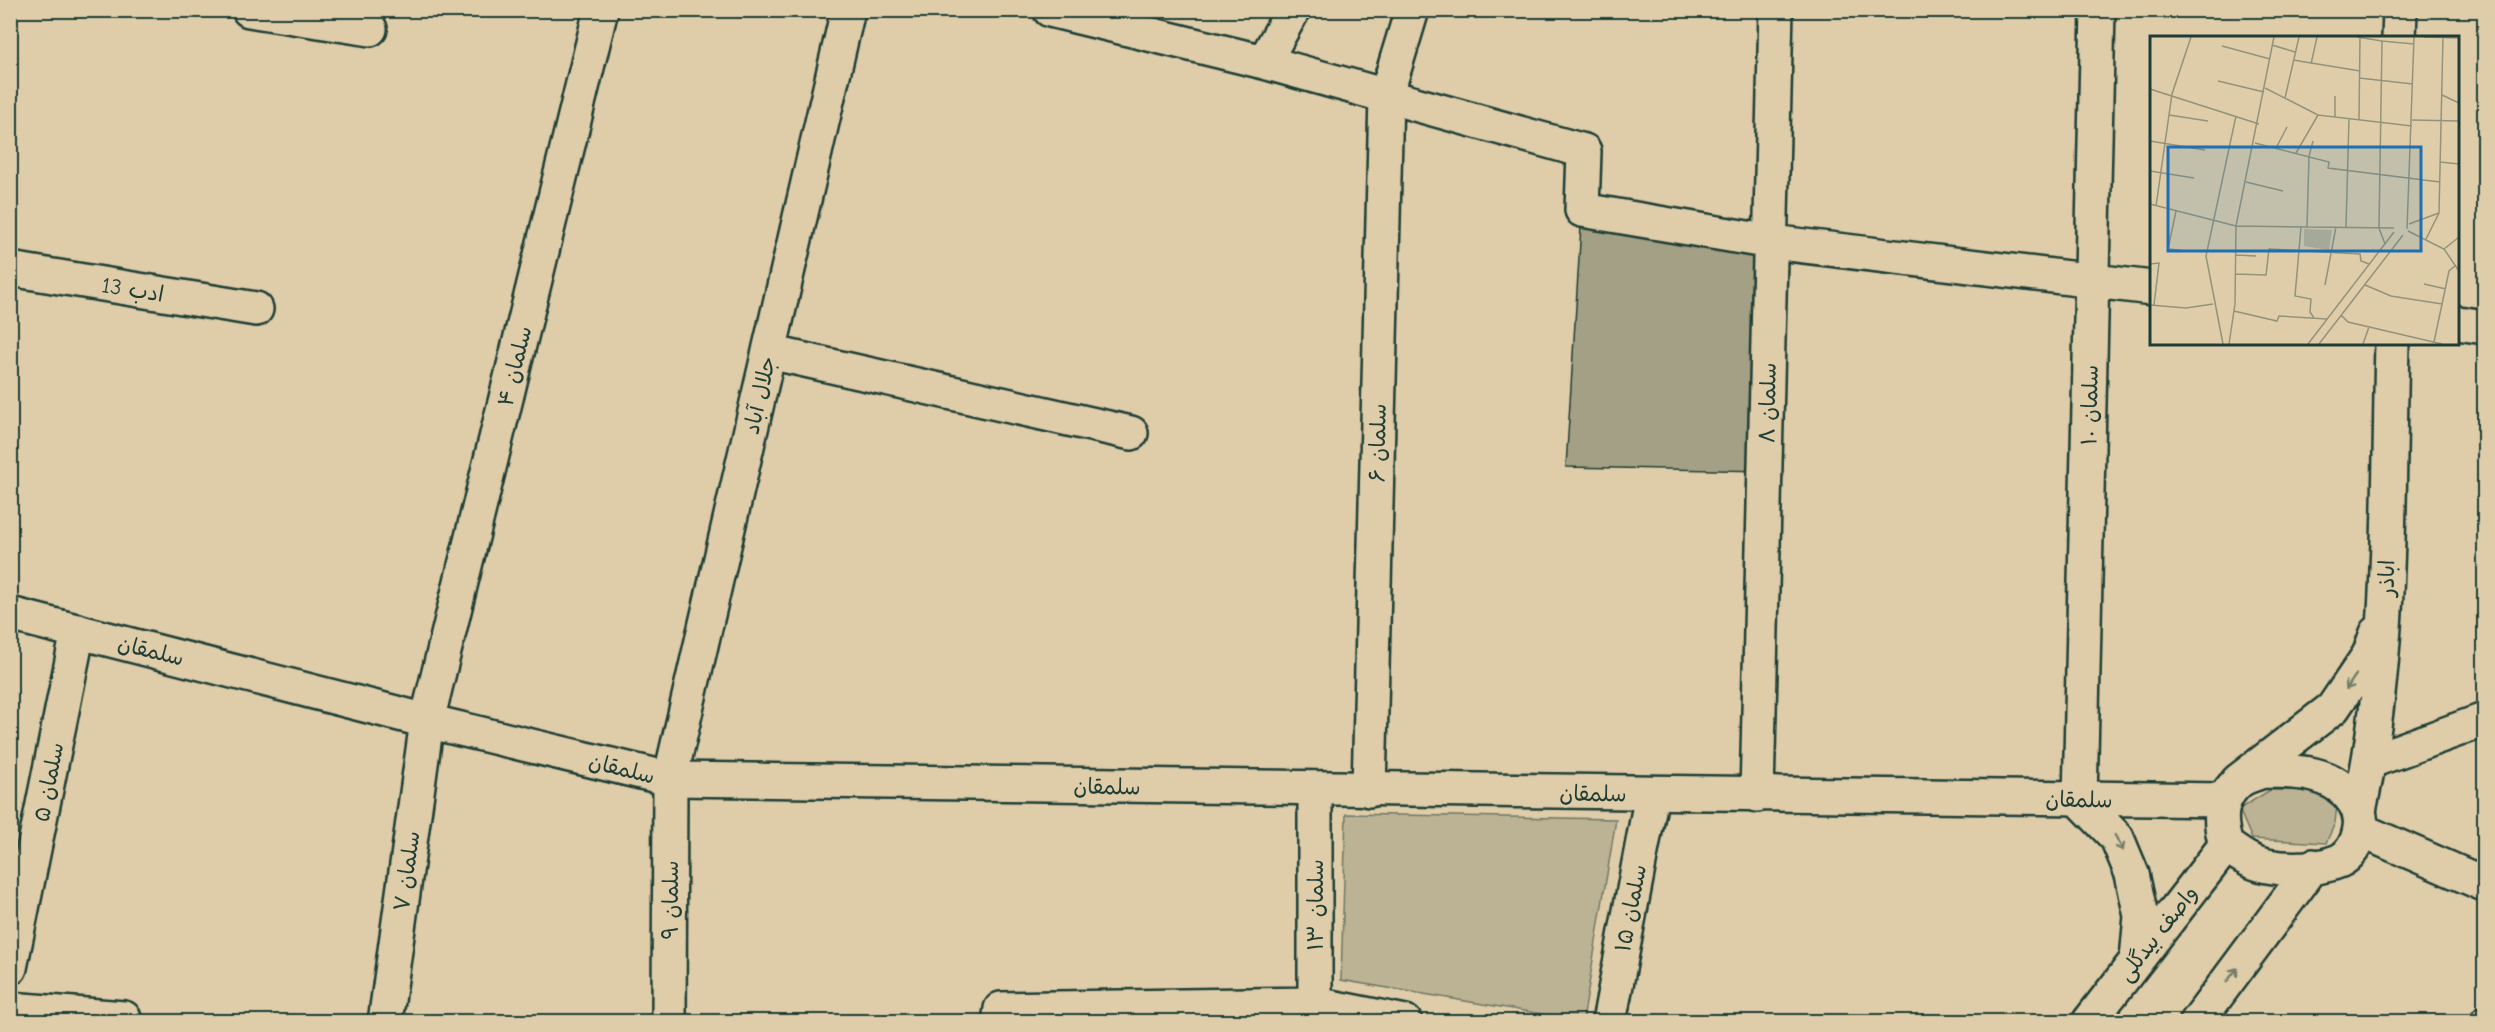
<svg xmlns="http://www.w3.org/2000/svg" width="2495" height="1032" font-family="'Comic Neue','Playpen Sans Arabic',sans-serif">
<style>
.green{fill:#bcb395;stroke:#6e7864;stroke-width:1.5}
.building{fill:#a4a085;stroke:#1f3d34;stroke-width:1.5}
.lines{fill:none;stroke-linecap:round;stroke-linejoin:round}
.lane-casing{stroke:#1f3d34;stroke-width:28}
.street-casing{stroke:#1f3d34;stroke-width:38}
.secondary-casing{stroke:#1f3d34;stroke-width:38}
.lane{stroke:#dfcdaa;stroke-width:24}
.street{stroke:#dfcdaa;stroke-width:33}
.secondary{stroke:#dfcdaa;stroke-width:33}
.oneway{stroke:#757e69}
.labels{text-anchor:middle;stroke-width:5;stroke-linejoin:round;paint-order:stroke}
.street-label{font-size:22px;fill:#1f3d34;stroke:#dfcdaa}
.inset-road{fill:none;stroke:#92937b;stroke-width:1.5}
.view{fill:#1f6fb2;fill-opacity:0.15;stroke:#1f6fb2;stroke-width:3}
.inset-edge{fill:none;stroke:#1f3d34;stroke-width:3}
</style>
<rect width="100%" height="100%" fill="#dfcdaa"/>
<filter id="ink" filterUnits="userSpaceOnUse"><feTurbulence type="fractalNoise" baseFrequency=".0167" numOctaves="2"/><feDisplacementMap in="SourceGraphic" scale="12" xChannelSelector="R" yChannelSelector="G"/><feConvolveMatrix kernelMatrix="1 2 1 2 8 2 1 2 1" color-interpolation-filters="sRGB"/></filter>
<g filter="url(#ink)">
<path class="green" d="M 2270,790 L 2310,790 L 2337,804 L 2335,823 L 2326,843 L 2252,839 L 2239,809 Z
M 1346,814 L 1616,819 L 1583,1021 L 1341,980 Z"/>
<path class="building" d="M 1582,210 L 1771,242 L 1765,471 L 1566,467 Z"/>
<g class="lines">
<g class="lane-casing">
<path id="lane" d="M 2484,1022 L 2484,1019"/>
</g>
<g class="street-casing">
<path id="street" d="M 249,10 L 370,29
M 1050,10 L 1264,62 L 1584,151 L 1582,210 L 1771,242 L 2152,288
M 2399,38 L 2400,10
M 1264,62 L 1293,10
M 10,269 L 256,309
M 2458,323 L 2484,327
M 769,352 L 1131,433
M 2371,761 L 2484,720
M 2238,781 L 2333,708 L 2369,655 L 2377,633
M 1369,790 L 1386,96 L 1412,10
M 1757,795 L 1776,10
M 2080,800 L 2098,10
M 2359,811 C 2393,658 2388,499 2392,344
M 10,968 L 78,631
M 10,1009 L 124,1018
M 385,1022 L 427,721 L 601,10
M 669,1022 L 670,779 L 848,10
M 999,1022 L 1001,1009 L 1315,1004 L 1405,1022
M 1313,1022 L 1315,1004 L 1315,789
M 1609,1022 L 1652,794"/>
</g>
<g class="secondary-casing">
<path id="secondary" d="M 10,614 L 427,721 L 670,779 L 2224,800
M 2263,771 C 2297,771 2334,771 2354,802 C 2360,811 2362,822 2359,833 C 2357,844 2350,856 2339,861 C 2316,871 2271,871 2249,860 C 2241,856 2233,850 2226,845 C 2219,822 2218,800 2237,783 C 2243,777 2255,774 2263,771 Z
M 2080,800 L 2117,838 L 2132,874 L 2141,916 L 2137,959
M 2360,830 L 2484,884
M 2089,1022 L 2226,845
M 2197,1022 L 2313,866"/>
</g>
<use href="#lane" class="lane"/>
<use href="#street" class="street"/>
<use href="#secondary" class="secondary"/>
</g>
<defs><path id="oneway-shaft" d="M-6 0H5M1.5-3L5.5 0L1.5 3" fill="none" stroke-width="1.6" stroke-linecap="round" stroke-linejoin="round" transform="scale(1.5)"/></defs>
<g class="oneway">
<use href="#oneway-shaft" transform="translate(2351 682) rotate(124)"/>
<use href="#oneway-shaft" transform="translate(2119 843) rotate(62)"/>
<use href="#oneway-shaft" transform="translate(2232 975) rotate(-53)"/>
</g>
</g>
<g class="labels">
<g class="street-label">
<text transform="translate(133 289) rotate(9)" y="8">ادب 13</text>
<text transform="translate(514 366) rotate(-76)" y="8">سلمان ۴</text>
<text transform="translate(759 395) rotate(-77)" y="8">جلال آباد</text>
<text transform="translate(1767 403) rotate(-89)" y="8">سلمان ۸</text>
<text transform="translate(2089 405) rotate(-89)" y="8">سلمان ۱۰</text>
<text transform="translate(1377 443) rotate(-89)" y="8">سلمان ۶</text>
<text transform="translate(2386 578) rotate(-89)" y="8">اباذر</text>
<text transform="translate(151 650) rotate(14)" y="8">سلمقان</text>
<text transform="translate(622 768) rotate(14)" y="8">سلمقان</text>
<text transform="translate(48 782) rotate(-79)" y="8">سلمان ۵</text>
<text transform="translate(1107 786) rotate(1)" y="8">سلمقان</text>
<text transform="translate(1593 793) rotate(1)" y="8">سلمقان</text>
<text transform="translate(2079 799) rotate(1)" y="8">سلمقان</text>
<text transform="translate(406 871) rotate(-82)" y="8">سلمان ۷</text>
<text transform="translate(670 900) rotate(-90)" y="8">سلمان ۹</text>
<text transform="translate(1315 905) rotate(-90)" y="8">سلمان ۱۳</text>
<text transform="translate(1630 908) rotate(-79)" y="8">سلمان ۱۵</text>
<text transform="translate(2157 933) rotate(-52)" y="8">واصف بیدگلی</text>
</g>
</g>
<g transform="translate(2150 36)">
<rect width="309" height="309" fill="#dfcdaa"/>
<path d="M 154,193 L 182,194 L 179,214 L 154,210 Z" fill="#bcb395"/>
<path class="inset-road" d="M 207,1 L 232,5M 274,1 L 309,2M 122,9 L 145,16M 72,10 L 120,23M 143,24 L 210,35M 161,28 L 167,1M 209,42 L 263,48M 68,45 L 114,56M 115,52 L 168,79M 0,53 L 109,88M 292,59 L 309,67M 135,62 L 149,1M 19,79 L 58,85M 185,81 L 185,60M 209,84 L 210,1M 262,84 L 309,85M 0,105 L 55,114M 105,107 L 179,126 L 178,132 L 290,146M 126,112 L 137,91M 146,117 L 168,79 L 262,90M 290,126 L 309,128M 0,135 L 44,142M 96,146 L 133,155M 0,168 L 86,190 L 244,192M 6,170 L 22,58 L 41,1M 26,175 L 18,213 L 30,214M 259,188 L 289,177M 151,191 L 145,260 L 161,263 L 160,276 L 164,282M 157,191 L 159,120 L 163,105M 196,191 L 199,82M 257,193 L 264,1M 258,195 L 294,213 L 309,235M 276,203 L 289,177 L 293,1M 235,208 L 229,192 L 232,5 L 264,8M 294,213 L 309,201M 86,219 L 106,220M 0,228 L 9,227 L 4,269M 86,238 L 116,239 L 119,213 L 210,218 L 211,225 L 219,228M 274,248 L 296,253M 175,249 L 186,191M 215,249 L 241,260 L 292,268M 0,269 L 36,272 L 63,268M 84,275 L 127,285 L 129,280 L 177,283M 191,279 L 198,286 L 292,308M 284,306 L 299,235 L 306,229M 73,308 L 56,220 L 86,80M 79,308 L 85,268 L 86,190 L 124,1M 158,308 L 244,196M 169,308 L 253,199M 213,308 L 219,291"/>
<path class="view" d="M 18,111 L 271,111 L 271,215 L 18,215 Z"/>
<rect width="309" height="309" class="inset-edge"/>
</g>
<rect width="2495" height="1032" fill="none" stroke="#dfcdaa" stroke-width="36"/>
<rect x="18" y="18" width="2459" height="996" fill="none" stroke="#1f3d34" stroke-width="2" filter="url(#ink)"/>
</svg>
